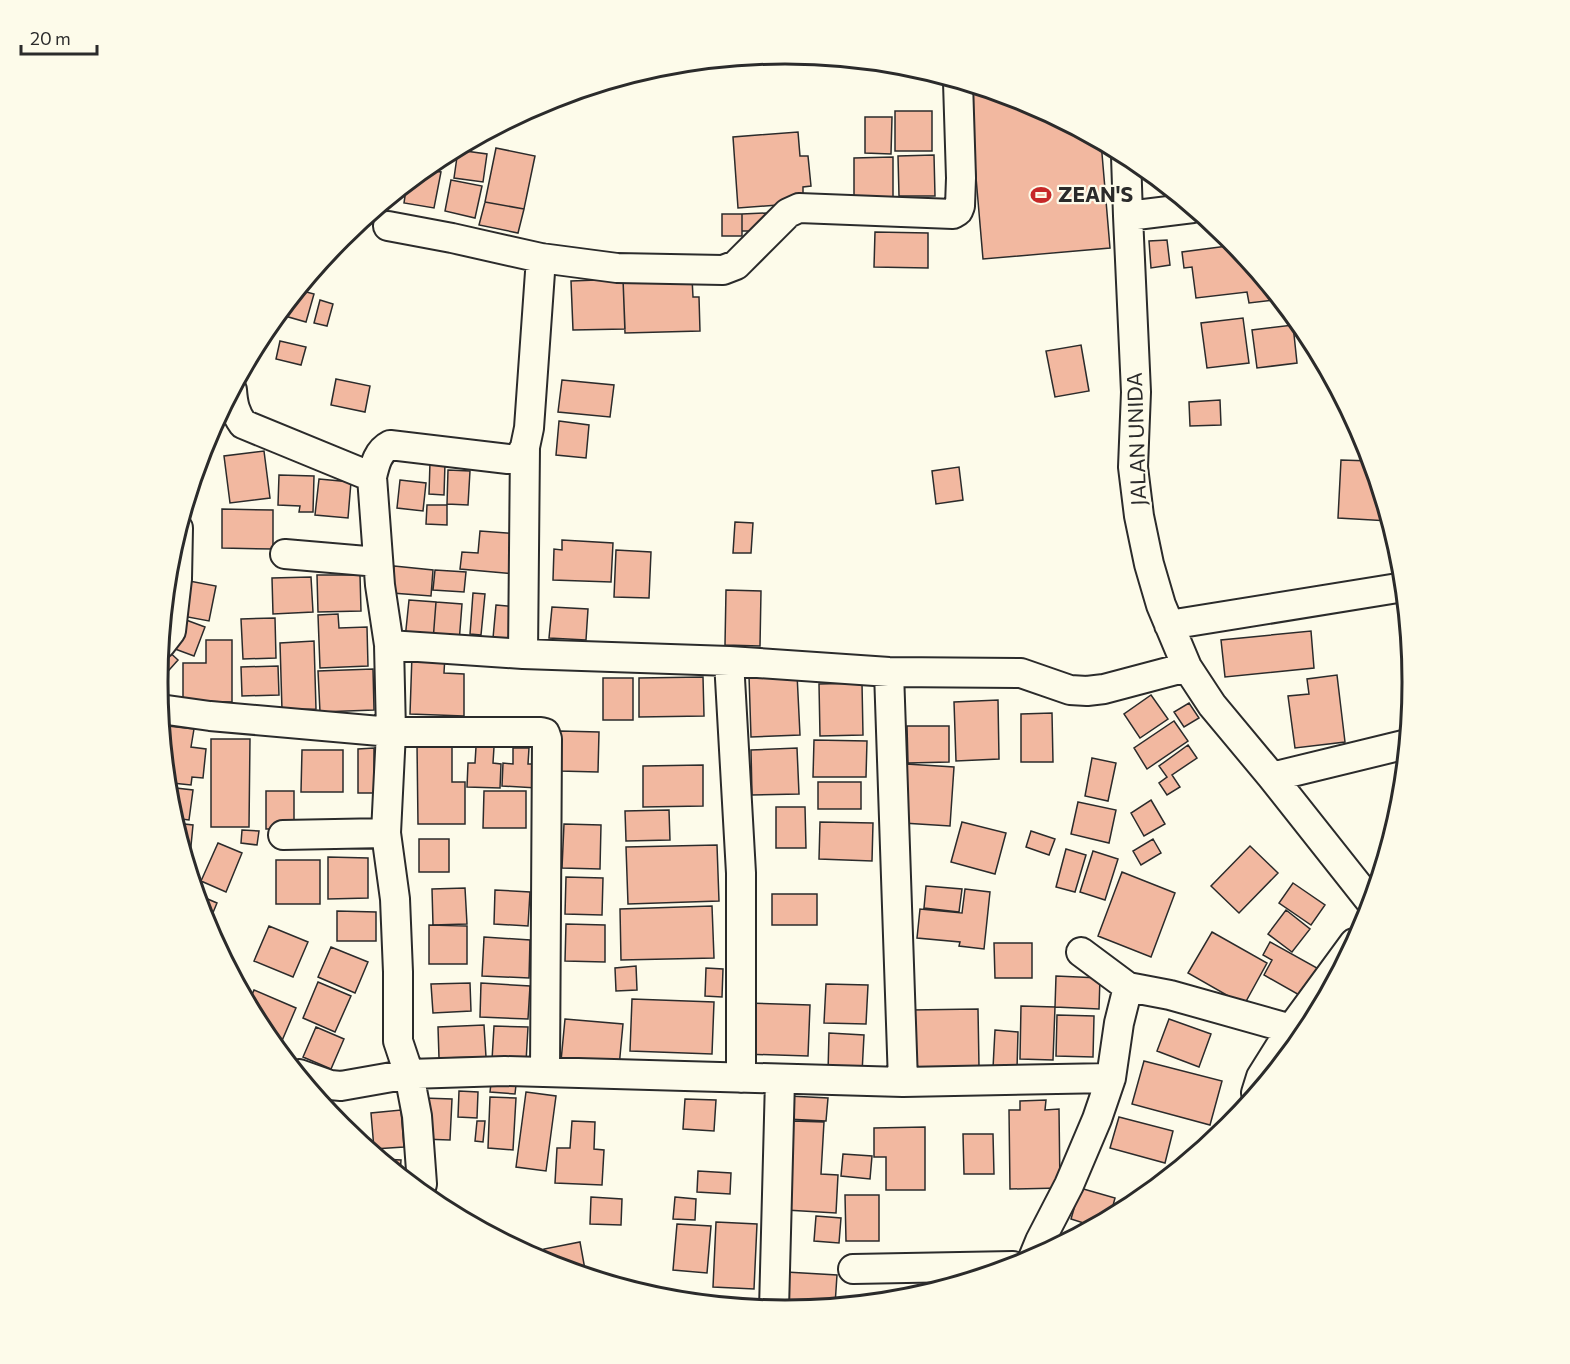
<svg xmlns="http://www.w3.org/2000/svg" width="1570" height="1364" font-family="Commissioner,sans-serif">
<style>
.building{fill:#f2b8a0;stroke:#2b2b2b;stroke-width:1.5}
.lines{fill:none;stroke-linecap:round;stroke-linejoin:round}
.minor-casing{stroke:#2b2b2b;stroke-width:32}
.minor{stroke:#fdfbea;stroke-width:28}
.labels{text-anchor:middle;stroke-width:4.5;stroke-linejoin:round;paint-order:stroke}
.poi-label{font-size:21px;font-weight:bold;fill:#2b2b2b;stroke:#fdfbea;text-anchor:start}
.street-label{font-size:21px;fill:#2b2b2b;stroke:#fdfbea}
.rim{fill:none;stroke:#2b2b2b;stroke-width:3}
</style>
<rect width="100%" height="100%" fill="#fdfbea"/>
<path class="building" d="M 968,84 L 1026,102 L 1101,142 L 1110,248 L 983,259 Z
M 895,111 L 932,111 L 932,151 L 895,151 Z
M 865,117 L 892,117 L 891,154 L 865,153 Z
M 798,132 L 800,156 L 808,156 L 811,186 L 803,187 L 803,203 L 738,208 L 733,137 Z
M 496,148 L 535,156 L 524,209 L 485,202 Z
M 458,150 L 487,154 L 483,182 L 454,178 Z
M 934,155 L 935,196 L 899,196 L 898,156 Z
M 893,157 L 893,198 L 854,199 L 854,158 Z
M 426,168 L 426,170 L 441,172 L 434,208 L 404,203 L 407,183 Z
M 451,180 L 482,186 L 475,218 L 445,211 Z
M 485,202 L 524,209 L 518,233 L 479,225 Z
M 767,213 L 767,231 L 742,231 L 742,214 Z
M 722,214 L 742,214 L 742,236 L 722,236 Z
M 875,232 L 928,233 L 928,268 L 874,267 Z
M 1167,240 L 1170,265 L 1151,268 L 1149,241 Z
M 1235,245 L 1273,291 L 1274,300 L 1249,303 L 1247,292 L 1196,298 L 1192,267 L 1184,268 L 1182,252 Z
M 692,278 L 693,297 L 699,297 L 700,331 L 625,333 L 623,279 Z
M 623,279 L 625,329 L 573,330 L 571,281 Z
M 299,290 L 314,294 L 306,322 L 278,314 Z
M 320,300 L 333,304 L 327,326 L 314,323 Z
M 1243,318 L 1249,363 L 1207,368 L 1201,323 Z
M 1293,325 L 1297,363 L 1257,368 L 1252,330 Z
M 280,341 L 306,347 L 301,365 L 276,359 Z
M 1081,345 L 1089,391 L 1055,397 L 1046,351 Z
M 336,379 L 370,386 L 365,412 L 331,405 Z
M 562,380 L 614,385 L 610,417 L 558,412 Z
M 1220,400 L 1221,425 L 1190,426 L 1189,402 Z
M 559,421 L 589,425 L 586,458 L 556,455 Z
M 264,451 L 270,498 L 230,503 L 224,456 Z
M 1341,460 L 1371,461 L 1389,521 L 1338,518 Z
M 430,462 L 445,463 L 444,495 L 429,494 Z
M 959,467 L 963,500 L 936,504 L 932,471 Z
M 448,470 L 470,471 L 468,505 L 447,504 Z
M 279,475 L 314,476 L 313,512 L 299,512 L 300,506 L 278,505 Z
M 319,479 L 351,482 L 348,518 L 315,515 Z
M 400,480 L 426,483 L 423,511 L 397,508 Z
M 427,505 L 447,505 L 447,525 L 426,524 Z
M 222,509 L 273,510 L 273,549 L 222,548 Z
M 735,522 L 753,523 L 751,553 L 733,553 Z
M 480,531 L 519,534 L 516,574 L 460,569 L 462,552 L 478,553 Z
M 562,540 L 613,543 L 611,582 L 553,580 L 554,549 L 562,550 Z
M 616,550 L 651,552 L 649,598 L 614,597 Z
M 394,566 L 433,570 L 431,596 L 392,593 Z
M 435,570 L 466,572 L 464,592 L 433,590 Z
M 317,575 L 360,575 L 361,611 L 318,612 Z
M 311,577 L 313,612 L 273,614 L 272,578 Z
M 184,580 L 216,586 L 209,621 L 177,615 Z
M 726,590 L 761,591 L 760,646 L 725,645 Z
M 473,593 L 485,594 L 481,635 L 470,634 Z
M 409,600 L 436,602 L 433,641 L 405,639 Z
M 436,602 L 462,604 L 459,643 L 433,641 Z
M 496,605 L 518,607 L 516,639 L 493,638 Z
M 552,607 L 588,609 L 586,640 L 549,638 Z
M 338,614 L 339,628 L 367,627 L 368,666 L 320,668 L 318,615 Z
M 178,617 L 205,627 L 194,656 L 167,646 Z
M 275,618 L 276,658 L 243,659 L 241,619 Z
M 1311,631 L 1314,668 L 1225,677 L 1221,640 Z
M 206,640 L 232,640 L 232,702 L 183,701 L 183,663 L 206,663 Z
M 314,641 L 316,709 L 282,710 L 280,643 Z
M 164,647 L 178,660 L 162,678 L 158,674 L 160,652 Z
M 412,655 L 445,655 L 444,673 L 464,674 L 464,716 L 410,714 Z
M 278,666 L 279,695 L 242,696 L 241,667 Z
M 373,669 L 374,710 L 320,712 L 318,671 Z
M 797,674 L 800,735 L 751,737 L 749,676 Z
M 1337,675 L 1345,742 L 1295,748 L 1288,696 L 1309,694 L 1307,679 Z
M 703,677 L 704,716 L 639,717 L 639,678 Z
M 603,678 L 633,678 L 633,720 L 603,720 Z
M 862,683 L 863,735 L 820,736 L 819,684 Z
M 1151,695 L 1168,719 L 1140,738 L 1124,714 Z
M 998,700 L 999,759 L 956,761 L 954,702 Z
M 1189,703 L 1199,718 L 1184,727 L 1174,712 Z
M 1052,713 L 1053,762 L 1021,762 L 1021,714 Z
M 1174,721 L 1188,741 L 1147,769 L 1134,748 Z
M 168,726 L 194,729 L 191,747 L 206,749 L 203,778 L 192,777 L 191,785 L 172,783 L 173,775 L 166,774 L 165,759 Z
M 907,726 L 949,726 L 949,762 L 908,763 Z
M 560,731 L 599,732 L 598,772 L 559,771 Z
M 211,739 L 250,739 L 249,827 L 211,827 Z
M 814,740 L 867,741 L 866,777 L 813,777 Z
M 417,744 L 452,744 L 452,782 L 465,782 L 465,824 L 418,824 Z
M 1188,745 L 1197,758 L 1172,775 L 1180,787 L 1167,795 L 1159,783 L 1167,777 L 1159,766 Z
M 476,747 L 494,747 L 493,763 L 501,764 L 500,788 L 467,787 L 468,763 L 475,763 Z
M 374,748 L 374,793 L 358,793 L 358,749 Z
M 513,748 L 529,748 L 528,764 L 538,764 L 537,788 L 502,786 L 503,763 L 513,764 Z
M 797,748 L 799,794 L 752,795 L 751,750 Z
M 302,750 L 343,750 L 343,792 L 301,792 Z
M 1092,758 L 1116,763 L 1108,801 L 1085,796 Z
M 906,764 L 954,767 L 950,826 L 903,823 Z
M 703,765 L 703,806 L 643,807 L 643,766 Z
M 818,782 L 861,782 L 861,809 L 818,809 Z
M 167,787 L 193,790 L 189,820 L 173,818 L 169,804 Z
M 266,791 L 294,791 L 294,829 L 266,829 Z
M 484,791 L 526,791 L 526,828 L 483,828 Z
M 1151,800 L 1165,824 L 1144,836 L 1131,813 Z
M 1078,802 L 1116,810 L 1109,843 L 1071,834 Z
M 776,807 L 805,807 L 806,848 L 776,848 Z
M 669,810 L 670,840 L 626,841 L 625,811 Z
M 820,822 L 873,823 L 872,861 L 819,859 Z
M 962,822 L 1006,833 L 995,874 L 951,862 Z
M 175,823 L 193,825 L 190,856 L 185,856 Z
M 564,824 L 601,825 L 600,869 L 562,868 Z
M 242,830 L 259,831 L 257,845 L 241,843 Z
M 1031,831 L 1055,839 L 1049,855 L 1026,847 Z
M 419,839 L 449,839 L 449,872 L 419,872 Z
M 1153,839 L 1161,853 L 1141,865 L 1133,851 Z
M 218,843 L 242,853 L 226,892 L 201,881 Z
M 717,845 L 719,901 L 628,904 L 626,847 Z
M 1250,846 L 1278,873 L 1239,913 L 1211,886 Z
M 1066,849 L 1086,855 L 1075,892 L 1056,887 Z
M 1093,851 L 1118,859 L 1105,900 L 1080,892 Z
M 328,857 L 368,858 L 368,898 L 328,899 Z
M 276,860 L 320,860 L 320,904 L 276,904 Z
M 1122,872 L 1175,893 L 1151,957 L 1098,936 Z
M 566,877 L 603,878 L 602,915 L 565,914 Z
M 1293,883 L 1325,905 L 1311,925 L 1279,903 Z
M 926,886 L 962,889 L 959,912 L 924,908 Z
M 465,888 L 467,924 L 433,925 L 432,889 Z
M 965,889 L 990,892 L 984,949 L 959,946 L 960,942 L 917,938 L 920,909 L 962,913 Z
M 495,890 L 530,892 L 528,926 L 494,924 Z
M 196,894 L 217,903 L 207,927 L 205,922 Z
M 772,894 L 817,894 L 817,925 L 772,925 Z
M 712,906 L 714,958 L 621,960 L 620,909 Z
M 1286,910 L 1310,929 L 1292,952 L 1268,934 Z
M 337,911 L 376,912 L 376,941 L 337,941 Z
M 566,924 L 605,925 L 605,962 L 565,961 Z
M 429,925 L 467,926 L 467,964 L 429,964 Z
M 269,926 L 308,942 L 293,977 L 254,961 Z
M 1212,932 L 1267,963 L 1244,1005 L 1188,973 Z
M 484,937 L 530,940 L 529,978 L 482,976 Z
M 1270,942 L 1317,968 L 1301,996 L 1264,975 L 1272,960 L 1263,955 Z
M 994,943 L 1032,943 L 1032,978 L 995,978 Z
M 331,947 L 368,962 L 355,993 L 318,977 Z
M 636,966 L 637,990 L 616,991 L 615,968 Z
M 706,968 L 723,969 L 722,997 L 705,996 Z
M 1056,976 L 1100,978 L 1099,1009 L 1055,1007 Z
M 318,982 L 351,996 L 335,1032 L 303,1018 Z
M 470,983 L 471,1011 L 433,1013 L 431,984 Z
M 481,983 L 530,986 L 528,1019 L 480,1017 Z
M 826,984 L 868,985 L 866,1024 L 824,1023 Z
M 254,990 L 296,1008 L 278,1050 L 263,1031 L 248,1004 Z
M 632,999 L 714,1002 L 712,1054 L 630,1051 Z
M 745,1003 L 810,1005 L 808,1056 L 743,1054 Z
M 1021,1006 L 1055,1007 L 1053,1060 L 1020,1059 Z
M 978,1009 L 979,1067 L 911,1067 L 911,1010 Z
M 1057,1015 L 1094,1016 L 1093,1057 L 1056,1056 Z
M 565,1019 L 623,1024 L 619,1067 L 561,1061 Z
M 1169,1019 L 1211,1034 L 1199,1067 L 1157,1051 Z
M 484,1025 L 486,1057 L 439,1058 L 438,1027 Z
M 494,1026 L 528,1027 L 526,1062 L 492,1060 Z
M 316,1027 L 344,1039 L 331,1069 L 303,1057 Z
M 995,1030 L 1018,1032 L 1017,1069 L 993,1068 Z
M 829,1033 L 864,1035 L 862,1073 L 828,1072 Z
M 1144,1061 L 1222,1081 L 1210,1125 L 1132,1104 Z
M 492,1074 L 517,1076 L 515,1094 L 490,1092 Z
M 459,1091 L 478,1092 L 477,1118 L 458,1117 Z
M 526,1092 L 556,1096 L 546,1171 L 516,1167 Z
M 789,1096 L 828,1098 L 826,1121 L 787,1119 Z
M 490,1097 L 516,1098 L 513,1150 L 488,1148 Z
M 423,1098 L 452,1099 L 450,1140 L 421,1139 Z
M 685,1099 L 716,1100 L 714,1131 L 683,1129 Z
M 1046,1100 L 1045,1110 L 1059,1109 L 1060,1188 L 1010,1189 L 1009,1110 L 1020,1110 L 1020,1101 Z
M 401,1110 L 404,1147 L 374,1149 L 371,1113 Z
M 1119,1117 L 1173,1131 L 1165,1163 L 1110,1148 Z
M 477,1121 L 485,1121 L 483,1142 L 475,1141 Z
M 572,1121 L 595,1122 L 594,1149 L 604,1150 L 602,1185 L 555,1183 L 557,1148 L 570,1148 Z
M 791,1121 L 824,1122 L 821,1174 L 838,1175 L 836,1213 L 786,1210 Z
M 925,1127 L 925,1190 L 886,1190 L 886,1157 L 874,1157 L 874,1128 Z
M 963,1134 L 993,1134 L 994,1174 L 964,1174 Z
M 843,1154 L 872,1156 L 870,1179 L 841,1176 Z
M 381,1159 L 401,1160 L 400,1175 Z
M 698,1171 L 731,1173 L 730,1194 L 697,1192 Z
M 1080,1188 L 1115,1198 L 1110,1217 L 1093,1226 L 1071,1219 Z
M 845,1195 L 879,1195 L 879,1241 L 846,1241 Z
M 591,1197 L 622,1199 L 621,1225 L 590,1224 Z
M 675,1197 L 696,1199 L 695,1220 L 673,1219 Z
M 1122,1201 L 1133,1204 L 1119,1212 Z
M 816,1216 L 841,1218 L 839,1243 L 814,1241 Z
M 716,1222 L 757,1224 L 754,1289 L 713,1287 Z
M 677,1224 L 711,1226 L 707,1273 L 673,1270 Z
M 580,1242 L 586,1275 L 547,1263 L 544,1249 Z
M 786,1272 L 837,1275 L 835,1305 L 784,1310 Z
M 715,1299 L 756,1301 L 755,1307 L 714,1303 Z"/>
<g class="lines">
<g class="minor-casing">
<path id="minor" d="M 1126,156 L 1128,216 L 1136,392 L 1133,467 L 1139,516 L 1149,564 L 1161,605 L 1187,667 L 1212,705 L 1272,777 L 1371,902
M 1128,216 L 1193,208
M 388,226 L 452,238 L 541,258 L 617,268 L 723,270 L 736,265 L 788,213 L 799,208 L 953,214 L 958,211 L 960,206 L 961,178 L 958,82
M 232,390 C 233,404 235,413 243,424 L 372,477
M 285,554 L 378,562
M 1169,625 L 1404,587
M 161,644 L 171,631 L 177,579 L 178,528
M 389,645 L 523,654 L 729,661 L 889,672 L 1021,673 L 1070,690 L 1087,691 L 1104,689 L 1187,667
M 523,654 L 525,447 L 529,428 L 541,258
M 729,661 L 741,873 L 741,1078
M 889,672 L 903,1082
M 160,709 L 210,716 L 391,732 L 541,732 L 545,733 L 547,739 L 545,1072
M 1272,777 L 1407,744
M 283,835 L 386,833
M 1081,952 L 1128,987
M 299,1074 L 330,1085 L 341,1086 L 409,1074 L 505,1071 L 903,1082 L 1111,1078
M 1256,1093 L 1261,1077 L 1291,1029
M 420,1191 L 422,1184 L 417,1116 L 409,1074 L 398,1041 L 398,972 L 395,899 L 386,833 L 391,732 L 389,645 L 380,585 L 372,477 C 375,464 378,451 390,445 L 508,459 L 519,458 L 525,447
M 1033,1258 L 1040,1241 L 1069,1185 L 1097,1119 L 1111,1078 L 1119,1023 L 1128,987 L 1170,995 L 1291,1029 L 1354,943
M 853,1269 L 1013,1266
M 774,1309 L 780,1080"/>
</g>
<use href="#minor" class="minor"/>
</g>
<defs>
<g id="stadium-bare" transform="scale(1.62)"><path d="M0-5a6.5 5 0 1 0 0 10a6.5 5 0 1 0 0-10ZM-3.5-1.8h7v3.6h-7Z" fill="#c62828" stroke="#fdfbea" stroke-width="2.5" paint-order="stroke"/></g>
</defs>
<g fill-rule="evenodd">
<use href="#stadium-bare" x="1041" y="195"/>
</g>
<g class="labels">
<g class="poi-label">
<text x="1058" y="202">ZEAN'S</text>
</g>
<g class="street-label">
<text transform="translate(1137 439) rotate(-92)" y="7">JALAN UNIDA</text>
</g>
</g>
<path d="M0 0H1570V1364H0ZM785 64H785A617 617 0 0 1 1402 681V683A617 617 0 0 1 785 1300H785A617 617 0 0 1 168 683V681A617 617 0 0 1 785 64Z" fill="#fdfbea" fill-rule="evenodd"/>
<path class="rim" d="M785 64H785A617 617 0 0 1 1402 681V683A617 617 0 0 1 785 1300H785A617 617 0 0 1 168 683V681A617 617 0 0 1 785 64Z"/>
<path d="M21 45v9h76v-9" fill="none" stroke="#2b2b2b" stroke-width="3"/>
<text x="30" y="45" font-size="18" fill="#2b2b2b" stroke="#fdfbea" stroke-width="4.5" paint-order="stroke">20 m</text>
</svg>
